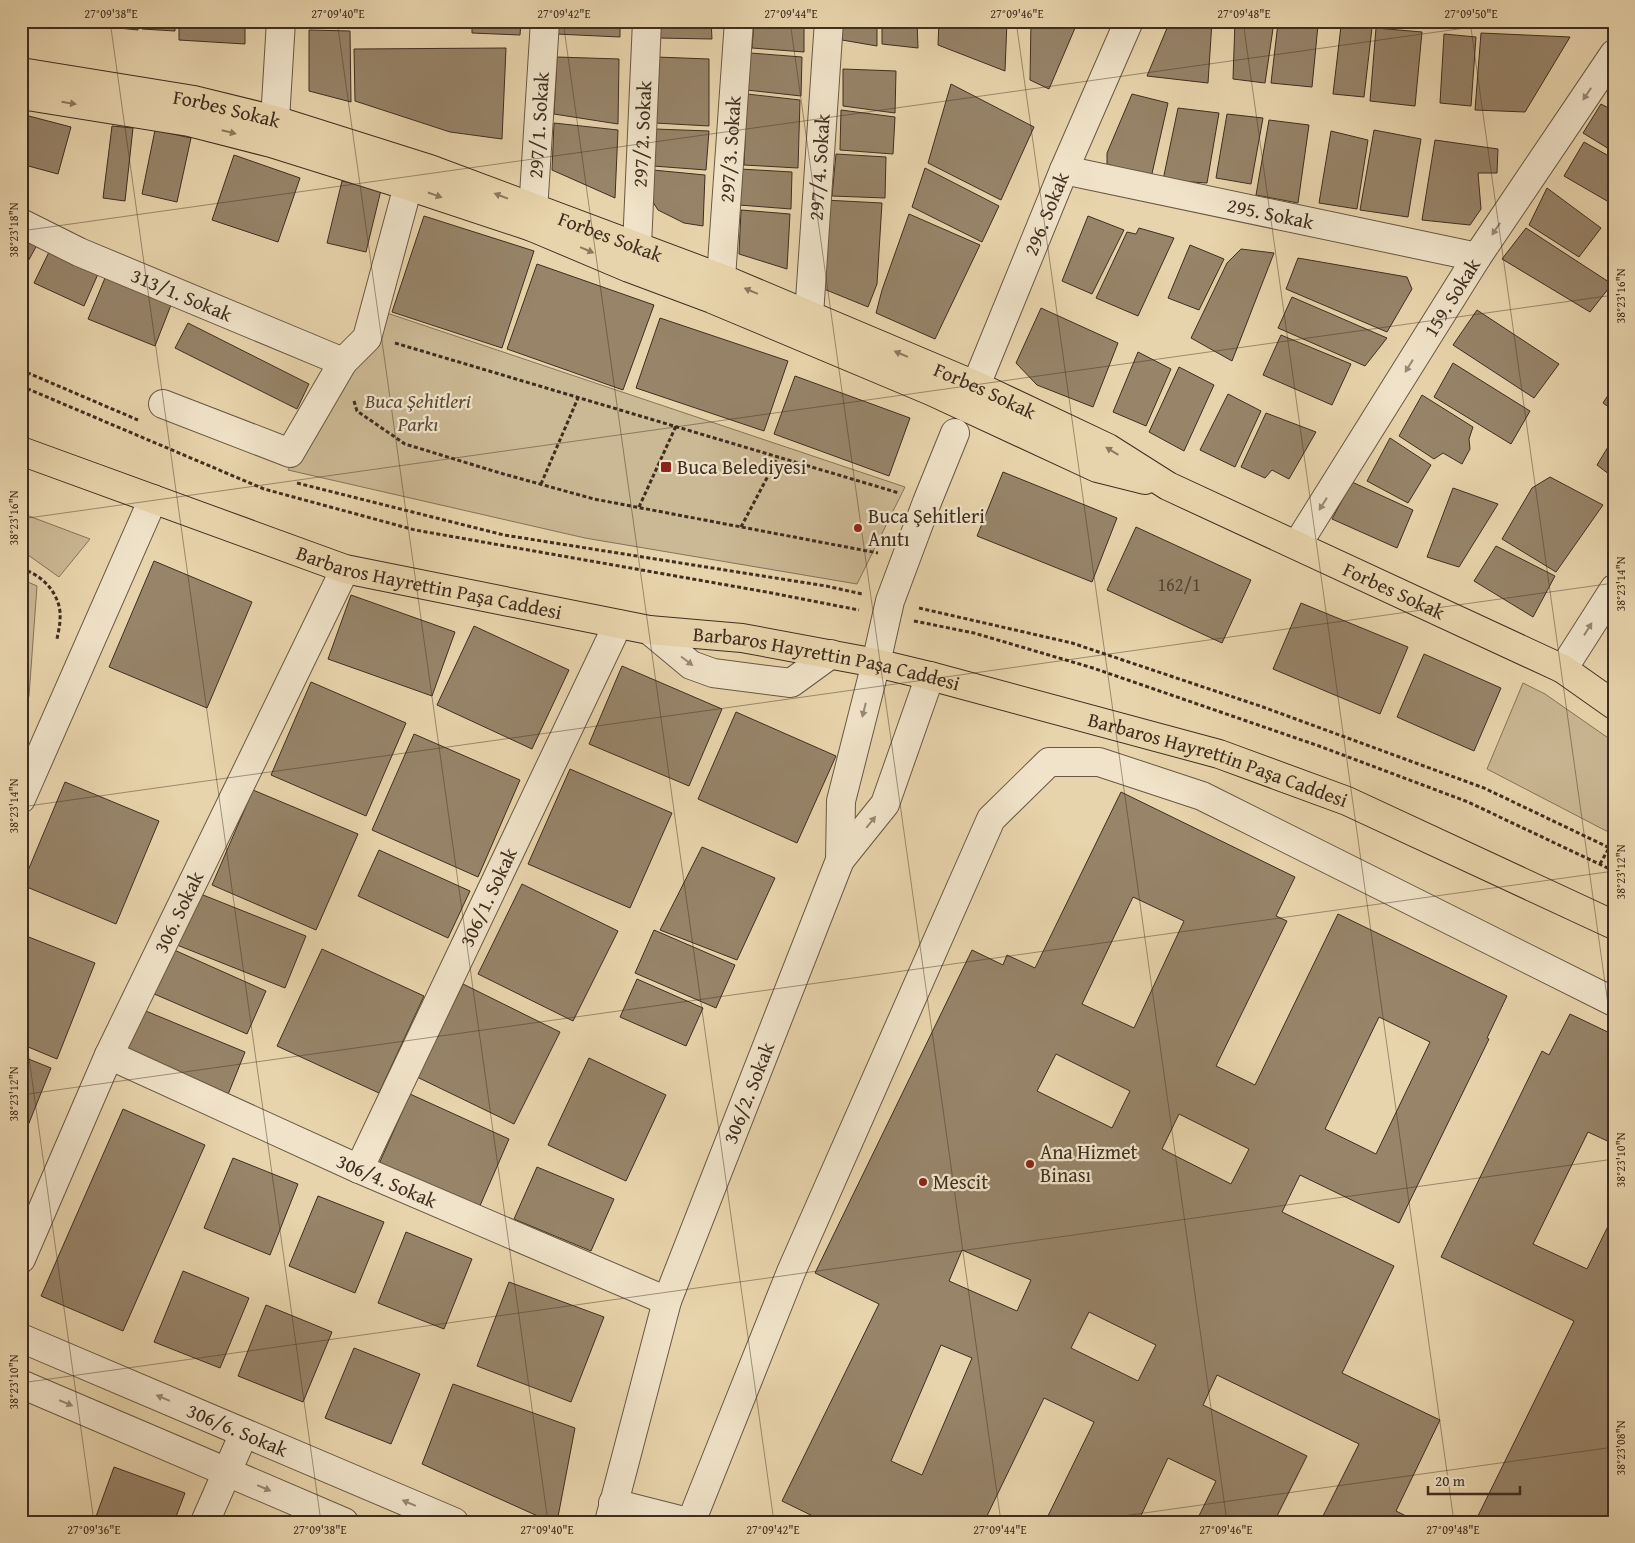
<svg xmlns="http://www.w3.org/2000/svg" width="1635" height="1543" font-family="'Gentium Book Plus',serif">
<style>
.green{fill:#cbb894;stroke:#85735a}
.building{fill:#978469;stroke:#3f2e20;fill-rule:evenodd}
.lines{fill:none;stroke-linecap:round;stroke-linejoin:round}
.minor-casing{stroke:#695843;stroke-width:30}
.major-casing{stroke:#3f2e20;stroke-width:30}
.path{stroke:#3f2e20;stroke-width:3;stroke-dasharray:4 2.5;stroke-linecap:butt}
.minor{stroke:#f0e3c9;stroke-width:28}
.major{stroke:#e8d4ac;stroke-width:28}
.oneway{fill:#988874}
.oneway2{fill:#8b795f}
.ticks{fill:none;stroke:#3f2e20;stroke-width:1;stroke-opacity:0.45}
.poi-dot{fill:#8f2418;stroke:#f0e3c9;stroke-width:2}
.labels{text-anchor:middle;stroke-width:4.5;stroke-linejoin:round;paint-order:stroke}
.number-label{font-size:18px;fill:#554432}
.street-label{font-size:20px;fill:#3f2e20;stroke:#f0e3c9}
.park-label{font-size:20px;font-style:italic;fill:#5b4a37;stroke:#f0e3c9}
.poi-label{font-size:20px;fill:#3f2e20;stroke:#f0e3c9;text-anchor:start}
.neatline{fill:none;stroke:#3f2e20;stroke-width:2}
.ticks-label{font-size:12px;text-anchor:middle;fill:#3f2e20}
</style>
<rect width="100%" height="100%" fill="#e8d4ac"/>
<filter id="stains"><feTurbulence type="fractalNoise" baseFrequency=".004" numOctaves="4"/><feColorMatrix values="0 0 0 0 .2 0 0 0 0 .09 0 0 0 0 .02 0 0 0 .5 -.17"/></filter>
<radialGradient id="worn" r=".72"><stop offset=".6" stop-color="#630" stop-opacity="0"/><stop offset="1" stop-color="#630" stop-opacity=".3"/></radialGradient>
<path class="green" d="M 375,309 L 905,487 L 857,584 L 585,538 L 288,470 Z
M 21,513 L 90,539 L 59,577 L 21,550 Z
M 21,579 L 37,586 L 29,696 L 21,715 Z
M 1523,683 L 1545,694 L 1614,742 L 1614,835 L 1487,769 Z"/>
<path class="building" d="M 69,21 L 103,21 L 103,28 L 69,23 Z
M 109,21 L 138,21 L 138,30 L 109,27 Z
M 143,21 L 175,21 L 175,31 L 142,29 Z
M 179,21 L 245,21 L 245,44 L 179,40 Z
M 309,21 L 355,21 L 354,26 Z
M 472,21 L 521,21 L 520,35 L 472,33 Z
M 556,21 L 620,21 L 620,37 L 556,34 Z
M 659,21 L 711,21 L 712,39 L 658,38 Z
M 754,21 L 804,21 L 804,52 L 752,48 Z
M 843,21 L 877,21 L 877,46 L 842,40 Z
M 882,21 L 917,21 L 918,48 L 882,44 Z
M 939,21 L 1007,21 L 1005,71 L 938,45 Z
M 1031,21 L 1078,21 L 1049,89 L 1030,80 Z
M 1170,21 L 1212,21 L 1208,83 L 1147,76 Z
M 1235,21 L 1274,22 L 1265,83 L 1233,79 Z
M 1278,23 L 1318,25 L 1312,87 L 1271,83 Z
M 1341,26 L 1372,28 L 1364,97 L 1333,94 Z
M 1376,28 L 1422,32 L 1415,106 L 1370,101 Z
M 309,30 L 350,31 L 351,102 L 309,91 Z
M 1481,33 L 1570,37 L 1525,112 L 1475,110 Z
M 1444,34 L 1476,37 L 1471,106 L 1440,103 Z
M 506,48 L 502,139 L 450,132 L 355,101 L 354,49 Z
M 750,53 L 802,57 L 801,96 L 747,90 Z
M 557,57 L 619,59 L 618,124 L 554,114 Z
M 657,57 L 709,59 L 709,126 L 655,123 Z
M 843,69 L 896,71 L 895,113 L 843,106 Z
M 951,84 L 1034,127 L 1001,200 L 928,163 Z
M 747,94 L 800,100 L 798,168 L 744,165 Z
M 1132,94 L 1168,103 L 1151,178 L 1107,164 L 1107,153 Z
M 1601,104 L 1614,111 L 1614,152 L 1583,133 Z
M 1178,108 L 1219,113 L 1207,183 L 1163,180 Z
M 841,110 L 895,117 L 893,154 L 840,150 Z
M 21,114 L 71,127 L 58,174 L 21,164 Z
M 1227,114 L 1263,118 L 1251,184 L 1216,178 Z
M 1269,120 L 1309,125 L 1298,203 L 1256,195 Z
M 554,123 L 618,130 L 615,198 L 552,170 Z
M 112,126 L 133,128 L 125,201 L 103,198 Z
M 655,129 L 709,131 L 706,170 L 653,166 Z
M 155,130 L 191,138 L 177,202 L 142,194 Z
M 1374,130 L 1421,139 L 1408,217 L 1360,210 Z
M 1331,131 L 1368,140 L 1357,209 L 1319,203 Z
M 1435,140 L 1498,149 L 1497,173 L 1478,173 L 1481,209 L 1470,225 L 1422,220 Z
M 1584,142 L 1614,159 L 1614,205 L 1564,176 Z
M 836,154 L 886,157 L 885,198 L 832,196 Z
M 234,155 L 300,178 L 278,242 L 212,220 Z
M 925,168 L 999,206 L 982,242 L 912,207 Z
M 740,169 L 792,172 L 791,209 L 739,205 Z
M 653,170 L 705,175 L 703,226 L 684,223 L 658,210 L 651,199 Z
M 342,181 L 381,190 L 366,252 L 327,243 Z
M 1547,188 L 1601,228 L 1579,257 L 1529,225 Z
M 824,200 L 882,203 L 877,284 L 868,307 L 819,287 Z
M 741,210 L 790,214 L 787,269 L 739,254 Z
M 909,214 L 980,245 L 935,339 L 876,313 L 882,290 Z
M 424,216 L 534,251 L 502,348 L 392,312 Z
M 1088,216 L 1124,230 L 1092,294 L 1062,281 Z
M 1139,228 L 1174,238 L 1138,316 L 1096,298 L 1127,232 L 1136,234 Z
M 1526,228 L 1612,284 L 1590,312 L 1502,259 Z
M 21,237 L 37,245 L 21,274 Z
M 1190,245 L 1224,259 L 1199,310 L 1168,298 Z
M 1241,249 L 1274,253 L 1232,361 L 1191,338 L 1227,263 Z
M 49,252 L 98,274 L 84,306 L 34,283 Z
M 1298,258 L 1407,277 L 1412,289 L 1387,332 L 1286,289 Z
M 537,264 L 654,305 L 623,390 L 507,349 Z
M 105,278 L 171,305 L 155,346 L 88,319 Z
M 1292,297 L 1387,338 L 1365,366 L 1278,328 Z
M 1041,308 L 1118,343 L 1093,407 L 1037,385 L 1016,363 Z
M 1477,310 L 1559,364 L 1534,398 L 1453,345 Z
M 660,318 L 788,361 L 764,431 L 636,388 Z
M 188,323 L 309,384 L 297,409 L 175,348 Z
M 1281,335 L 1351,364 L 1332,405 L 1263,375 Z
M 1138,352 L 1171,369 L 1146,426 L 1113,412 Z
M 1453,363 L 1530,411 L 1511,444 L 1434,397 Z
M 1179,367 L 1214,385 L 1184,451 L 1149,432 Z
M 795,376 L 910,418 L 889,476 L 774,434 Z
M 1614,386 L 1614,411 L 1603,403 Z
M 1228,394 L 1261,411 L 1235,467 L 1200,450 Z
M 1422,395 L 1473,427 L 1469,439 L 1470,449 L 1462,464 L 1443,453 L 1434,459 L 1399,436 Z
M 1266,413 L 1316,432 L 1289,479 L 1272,470 L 1265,478 L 1241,467 Z
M 1614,437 L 1614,478 L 1597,465 Z
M 1390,438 L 1431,465 L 1408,503 L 1367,481 Z
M 1003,472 L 1117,518 L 1092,582 L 977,536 Z
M 1550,477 L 1603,505 L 1556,572 L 1502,539 L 1532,488 Z
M 1352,482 L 1413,510 L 1397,548 L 1332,519 Z
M 1453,488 L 1498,504 L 1459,567 L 1427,557 Z
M 1136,527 L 1251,580 L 1222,643 L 1107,590 Z
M 1496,546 L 1555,576 L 1533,617 L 1474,581 Z
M 154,561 L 252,602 L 207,708 L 109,667 Z
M 351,595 L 455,632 L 432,696 L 328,659 Z
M 1301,603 L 1408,647 L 1380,714 L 1273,669 Z
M 474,626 L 569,670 L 532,749 L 437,705 Z
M 1424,654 L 1501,688 L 1474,751 L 1397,717 Z
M 622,666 L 722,709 L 689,786 L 589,744 Z
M 311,682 L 406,723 L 366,816 L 271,775 Z
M 736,712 L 836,756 L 797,843 L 698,799 Z
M 414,734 L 520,780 L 478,877 L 372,830 Z
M 570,769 L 672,813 L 630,908 L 528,864 Z
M 65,782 L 159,821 L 116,924 L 22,885 Z
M 253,790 L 358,834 L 316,930 L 212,885 Z
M 1121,792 L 1295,877 L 1276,916 L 1287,921 L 1216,1066 L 1255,1085 L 1338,914 L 1507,996 L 1487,1038 L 1489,1039 L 1399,1223 L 1300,1175 L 1282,1212 L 1394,1266 L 1342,1373 L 1440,1420 L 1396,1511 L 1418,1522 L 1320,1522 L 1359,1444 L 1217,1375 L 1203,1405 L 1307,1456 L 1274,1522 L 1196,1522 L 1216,1481 L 1168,1458 L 1138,1522 L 1045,1522 L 1094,1422 L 1044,1398 L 984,1522 L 825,1522 L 782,1501 L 879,1304 L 815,1273 L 972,950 L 1003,965 L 1007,955 L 1035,968 ZM 1133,897 L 1184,921 L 1134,1028 L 1082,1004 ZM 1379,1017 L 1430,1042 L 1376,1154 L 1325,1129 ZM 1056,1054 L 1130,1091 L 1112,1128 L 1037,1091 ZM 1179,1114 L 1249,1149 L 1231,1184 L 1162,1149 ZM 962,1250 L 1031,1280 L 1017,1311 L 949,1281 ZM 1089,1312 L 1156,1345 L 1138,1381 L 1071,1348 ZM 941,1345 L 972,1358 L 922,1475 L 891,1461 Z
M 702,847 L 775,878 L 737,960 L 660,930 Z
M 379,850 L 470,891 L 448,938 L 358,896 Z
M 522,884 L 618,931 L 573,1021 L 478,974 Z
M 198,893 L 306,936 L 285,988 L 177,945 Z
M 654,930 L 735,965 L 716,1008 L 635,973 Z
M 21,934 L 95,963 L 57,1059 L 21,1044 Z
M 172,949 L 266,991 L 247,1034 L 152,993 Z
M 322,949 L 424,996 L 379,1093 L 277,1046 Z
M 637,979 L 703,1008 L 686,1046 L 620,1017 Z
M 463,984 L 560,1032 L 514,1124 L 417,1077 Z
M 141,1009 L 245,1052 L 227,1097 L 122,1053 Z
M 1570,1014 L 1614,1035 L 1614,1144 L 1588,1132 L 1533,1244 L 1587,1269 L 1614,1214 L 1614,1522 L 1475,1522 L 1574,1321 L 1441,1257 L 1542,1051 L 1549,1055 Z
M 21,1056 L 51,1068 L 21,1143 Z
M 589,1058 L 666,1095 L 626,1181 L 548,1145 Z
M 410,1094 L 509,1139 L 479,1208 L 379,1164 Z
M 123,1109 L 205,1145 L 123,1331 L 41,1296 Z
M 233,1158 L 298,1184 L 270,1255 L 204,1228 Z
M 537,1167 L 614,1199 L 591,1251 L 514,1219 Z
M 318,1196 L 384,1222 L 355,1293 L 289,1266 Z
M 406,1232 L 472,1259 L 444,1329 L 378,1303 Z
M 183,1271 L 249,1298 L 220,1368 L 154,1342 Z
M 509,1282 L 604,1317 L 571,1402 L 477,1366 Z
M 266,1305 L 332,1332 L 303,1402 L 238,1376 Z
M 354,1348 L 420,1374 L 391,1444 L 325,1418 Z
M 453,1384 L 575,1428 L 557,1522 L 551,1522 L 422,1464 Z
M 114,1467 L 185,1493 L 174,1522 L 94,1522 Z"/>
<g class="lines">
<g class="minor-casing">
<g id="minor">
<path d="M 271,142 L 275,120 L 281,21"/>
<path id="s1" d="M 1064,170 L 1477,257"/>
<path id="s2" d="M 21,223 L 79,252 L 343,362"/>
<path id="s3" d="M 532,227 L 545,21"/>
<path id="s4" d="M 637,246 L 647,21"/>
<path id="s5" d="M 721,278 L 739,21"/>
<path id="s6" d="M 809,315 L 829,21"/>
<path d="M 163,404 L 290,453 L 343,362 L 367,338 L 408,186"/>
<path id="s7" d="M 967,407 L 1064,170 L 1129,21"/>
<path id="s8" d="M 1297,545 L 1477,257 L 1614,54"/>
<path d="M 649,630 L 691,665 L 713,673 L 791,683 L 831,654"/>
<path d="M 1563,669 L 1614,589"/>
<path d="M 21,799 L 153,499"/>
<path d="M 840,860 L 885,804 L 930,676"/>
<path id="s9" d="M 109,1055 L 359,1169 L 667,1301"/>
<path id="s10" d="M 359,1169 L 618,624"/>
<path id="s11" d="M 21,1259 L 109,1055 L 345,569"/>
<path id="s12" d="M 21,1338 L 454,1522"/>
<path d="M 21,1384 L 344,1522"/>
<path d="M 613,1503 L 688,1522"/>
<path d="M 205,1522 L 244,1433"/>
<path id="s13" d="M 609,1522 L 667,1301 L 840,860 L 841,801 L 876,663 L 890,601 L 927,502 L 955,433"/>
<path d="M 691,1522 L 791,1272 L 991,819 L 1049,762 L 1099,762 L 1202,796 L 1614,1002"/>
</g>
</g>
<g class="major-casing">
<g id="major">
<path id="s14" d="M 21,72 L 194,100 L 275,120 L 430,169 L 721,278 L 977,386 L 1108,448 L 1168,486 L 1563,669 L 1614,705"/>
<path d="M 21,95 L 189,122 L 271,143 L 408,186 L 532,227 L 629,268 L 712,299 L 931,391 L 1097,468 L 1145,480"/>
<path id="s15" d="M 21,451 L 345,569 L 649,630 L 742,638 L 876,663 L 930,676 L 1219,754 L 1347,801 L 1614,925"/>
</g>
</g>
<path class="path" d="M 395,343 L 899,493
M 21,370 L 138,420
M 21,386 L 264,489 L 415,530 L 772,593 L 859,610
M 354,401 L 357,411 L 405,444 L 500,473 L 594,499 L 878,553
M 297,483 L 504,535 L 826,586 L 862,594
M 541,484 L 578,398
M 639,507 L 676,426
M 741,527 L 778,457
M 21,569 C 43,574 62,596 60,619 C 60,626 58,633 57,639
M 919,608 L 1072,643 L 1263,707 L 1484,788 L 1614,850
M 914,621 L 974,633 L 1093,668 L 1319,746 L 1468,802 L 1614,871
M 1600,864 L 1614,839"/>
<use href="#minor" class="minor"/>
<use href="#major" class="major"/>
</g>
<defs><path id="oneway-solid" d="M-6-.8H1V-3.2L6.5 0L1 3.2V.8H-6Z" transform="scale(1.25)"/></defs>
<g class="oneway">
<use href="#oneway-solid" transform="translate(1587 94) rotate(124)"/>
<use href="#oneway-solid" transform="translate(1496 229) rotate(124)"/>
<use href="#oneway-solid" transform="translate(1409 366) rotate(122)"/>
<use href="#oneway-solid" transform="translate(1323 504) rotate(122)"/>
<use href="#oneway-solid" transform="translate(1588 629) rotate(-58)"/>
<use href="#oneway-solid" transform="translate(687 661) rotate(37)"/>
<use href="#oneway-solid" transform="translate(864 710) rotate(104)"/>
<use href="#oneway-solid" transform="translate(871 822) rotate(-51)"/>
<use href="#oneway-solid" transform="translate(163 1398) rotate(-157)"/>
<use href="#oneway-solid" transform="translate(66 1403) rotate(23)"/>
<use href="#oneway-solid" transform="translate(264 1488) rotate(23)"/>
<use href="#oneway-solid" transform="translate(409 1503) rotate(-157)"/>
</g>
<g class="oneway2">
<use href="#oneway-solid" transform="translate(69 103) rotate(9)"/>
<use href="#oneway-solid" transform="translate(229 132) rotate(14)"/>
<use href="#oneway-solid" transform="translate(435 195) rotate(19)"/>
<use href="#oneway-solid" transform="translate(501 196) rotate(-159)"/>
<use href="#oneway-solid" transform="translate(587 250) rotate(23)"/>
<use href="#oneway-solid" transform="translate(751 291) rotate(-157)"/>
<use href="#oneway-solid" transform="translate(901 354) rotate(-157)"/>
<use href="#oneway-solid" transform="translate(1112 451) rotate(-149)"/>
</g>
<path class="ticks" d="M 110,21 L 321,1522M 337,21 L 548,1522M 563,21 L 774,1522M 790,21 L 1001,1522M 1016,21 L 1227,1522M 1243,21 L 1454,1522M 1470,21 L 1614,1047M 21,231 L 1515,21M 21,519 L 1614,295M 21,807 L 1614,583M 21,1001 L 94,1522M 21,1095 L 1614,871M 21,1383 L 1614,1159M 1080,1522 L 1614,1447"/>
<g class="poi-dot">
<rect x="660" y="461" width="12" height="12" rx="2.5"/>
<circle cx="858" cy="528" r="5"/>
<circle cx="1030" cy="1164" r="5"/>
<circle cx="923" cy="1182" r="5"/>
</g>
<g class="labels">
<g class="number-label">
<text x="1179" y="591">162/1</text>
</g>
<g class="street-label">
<text dy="7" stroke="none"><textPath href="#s14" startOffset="209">Forbes Sokak</textPath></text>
<text dy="7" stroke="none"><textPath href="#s3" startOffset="102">297/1. Sokak</textPath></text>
<text dy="7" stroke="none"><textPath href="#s4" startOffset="112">297/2. Sokak</textPath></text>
<text dy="7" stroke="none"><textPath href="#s5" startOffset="129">297/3. Sokak</textPath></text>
<text dy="7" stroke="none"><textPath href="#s6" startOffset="148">297/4. Sokak</textPath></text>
<text dy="7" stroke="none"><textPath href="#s7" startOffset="209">296. Sokak</textPath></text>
<text dy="7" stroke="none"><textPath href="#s1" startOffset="211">295. Sokak</textPath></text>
<text dy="7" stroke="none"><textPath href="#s14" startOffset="614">Forbes Sokak</textPath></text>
<text dy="7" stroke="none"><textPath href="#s2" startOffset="176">313/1. Sokak</textPath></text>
<text dy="7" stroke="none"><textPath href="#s8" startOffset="292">159. Sokak</textPath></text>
<text dy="7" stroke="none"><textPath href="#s14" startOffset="1019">Forbes Sokak</textPath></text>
<text dy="7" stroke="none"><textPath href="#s15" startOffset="430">Barbaros Hayrettin Paşa Caddesi</textPath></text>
<text dy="7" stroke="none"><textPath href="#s14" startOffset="1475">Forbes Sokak</textPath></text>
<text dy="7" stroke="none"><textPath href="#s15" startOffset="835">Barbaros Hayrettin Paşa Caddesi</textPath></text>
<text dy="7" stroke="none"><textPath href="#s15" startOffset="1240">Barbaros Hayrettin Paşa Caddesi</textPath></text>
<text dy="7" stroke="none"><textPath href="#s10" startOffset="301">306/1. Sokak</textPath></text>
<text dy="7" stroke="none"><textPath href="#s11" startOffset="381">306. Sokak</textPath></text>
<text dy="7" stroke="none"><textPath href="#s13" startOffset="452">306/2. Sokak</textPath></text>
<text dy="7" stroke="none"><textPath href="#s9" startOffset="305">306/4. Sokak</textPath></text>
<text dy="7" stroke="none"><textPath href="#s12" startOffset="235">306/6. Sokak</textPath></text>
</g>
<g class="park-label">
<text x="418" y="408">Buca Şehitleri<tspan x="418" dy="23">Parkı</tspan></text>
</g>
<g class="poi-label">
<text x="677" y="474">Buca Belediyesi</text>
<text x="868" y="523">Buca Şehitleri<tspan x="868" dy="23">Anıtı</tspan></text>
<text x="1040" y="1159">Ana Hizmet<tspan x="1040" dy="23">Binası</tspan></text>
<text x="933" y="1189">Mescit</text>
</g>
</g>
<rect width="1635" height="1543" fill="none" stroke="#e8d4ac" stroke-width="55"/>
<path d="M1428 1486v8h92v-8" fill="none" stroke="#3f2e20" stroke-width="2.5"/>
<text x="1435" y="1486" font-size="15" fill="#3f2e20" stroke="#f0e3c9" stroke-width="4" paint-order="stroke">20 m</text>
<rect x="28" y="28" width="1580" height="1488" class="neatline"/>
<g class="ticks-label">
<text x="111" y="18">27°09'38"E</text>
<text x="338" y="18">27°09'40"E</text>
<text x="564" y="18">27°09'42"E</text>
<text x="791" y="18">27°09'44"E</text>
<text x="1017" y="18">27°09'46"E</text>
<text x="1244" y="18">27°09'48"E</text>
<text x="1471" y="18">27°09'50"E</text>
<text transform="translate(14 230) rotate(-90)" y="4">38°23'18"N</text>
<text transform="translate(1621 296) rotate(-90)" y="4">38°23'16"N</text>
<text transform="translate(14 518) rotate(-90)" y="4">38°23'16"N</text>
<text transform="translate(1621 584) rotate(-90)" y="4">38°23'14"N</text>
<text transform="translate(14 806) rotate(-90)" y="4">38°23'14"N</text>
<text transform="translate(1621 872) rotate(-90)" y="4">38°23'12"N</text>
<text transform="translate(14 1094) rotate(-90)" y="4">38°23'12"N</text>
<text transform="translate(1621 1160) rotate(-90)" y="4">38°23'10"N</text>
<text transform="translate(14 1382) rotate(-90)" y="4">38°23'10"N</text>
<text transform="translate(1621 1448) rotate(-90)" y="4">38°23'08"N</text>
<text x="94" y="1534">27°09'36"E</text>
<text x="320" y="1534">27°09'38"E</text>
<text x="547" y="1534">27°09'40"E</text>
<text x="773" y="1534">27°09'42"E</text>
<text x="1000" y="1534">27°09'44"E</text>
<text x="1226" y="1534">27°09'46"E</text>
<text x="1453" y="1534">27°09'48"E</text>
</g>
<rect width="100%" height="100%" filter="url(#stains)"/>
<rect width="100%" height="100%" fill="url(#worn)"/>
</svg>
